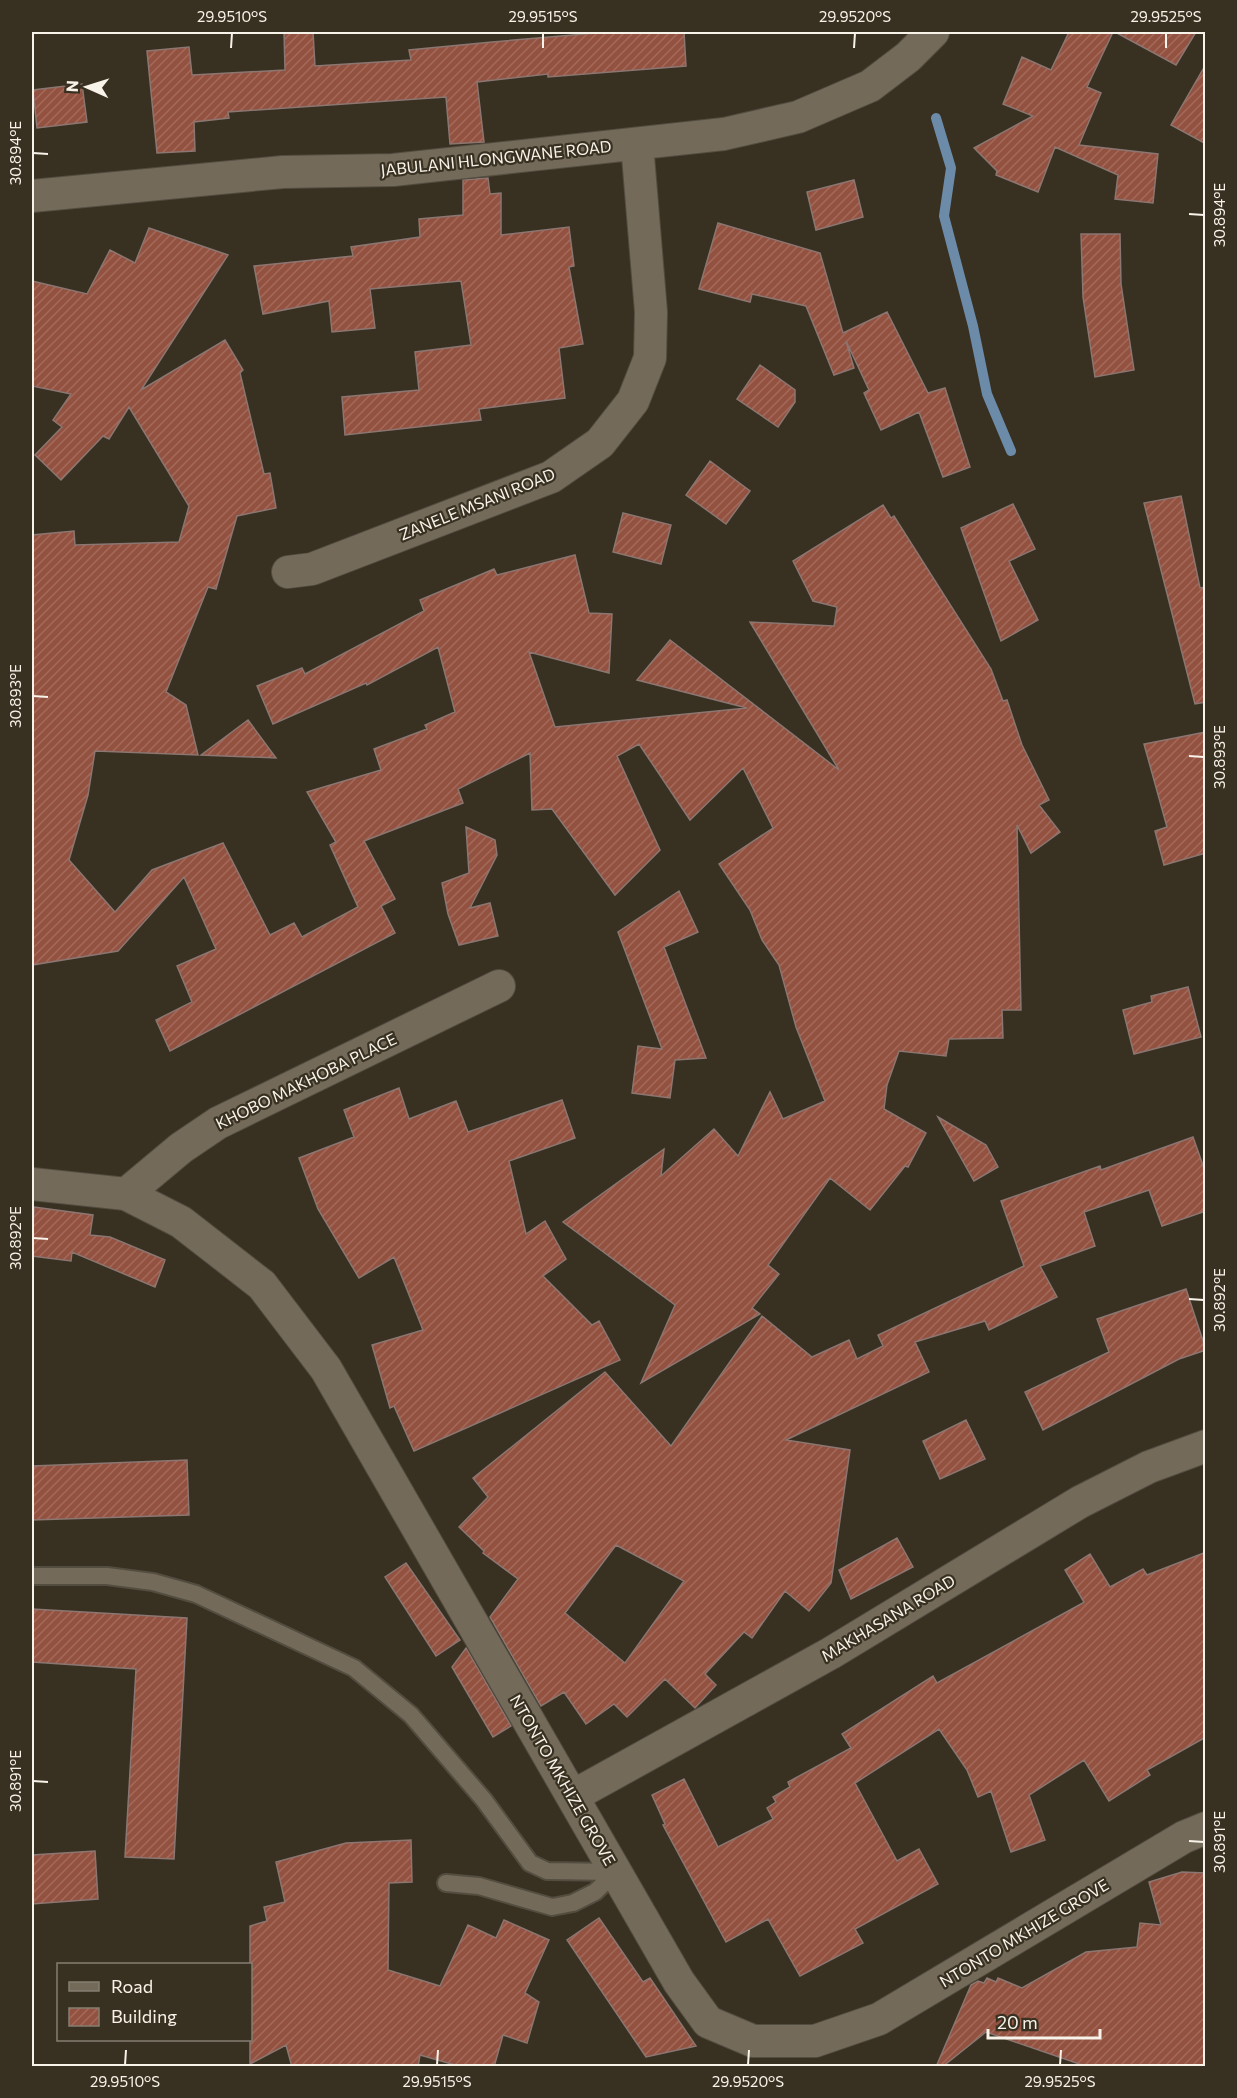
<svg xmlns="http://www.w3.org/2000/svg" width="1237" height="2098" font-family="Commissioner,sans-serif">
<style>
.lines{fill:none;stroke-linecap:round;stroke-linejoin:round}
.stream{stroke:#6c8ba9;stroke-width:10}
.building{fill:url(#building-hatch);stroke:#8b7671;stroke-width:1.5;fill-rule:evenodd}
.service-casing{stroke:#534d40;stroke-width:20}
.minor-casing{stroke:#534d40;stroke-width:34}
.service{stroke:#736a5a;stroke-width:16}
.minor{stroke:#736a5a;stroke-width:32}
.ticks{fill:none;stroke:#f8f3e9;stroke-width:2}
.labels{text-anchor:middle;stroke-width:4.5;stroke-linejoin:round;paint-order:stroke}
.street-label{font-size:16px;fill:#f8f3e9;stroke:#383021}
.neatline{fill:none;stroke:#f8f3e9;stroke-width:2}
.ticks-label{font-size:15px;text-anchor:middle;fill:#f8f3e9}
</style>
<defs>
<pattern id="building-hatch" width="6" height="6" patternUnits="userSpaceOnUse" patternTransform="scale(1.5)"><rect width="6" height="6" fill="#935140"/><path d="M-1 1l2-2M0 6l6-6M5 7l2-2" fill="none" stroke="#a36a5c"/></pattern>
</defs>
<rect width="100%" height="100%" fill="#383021"/>
<g class="lines">
<path class="stream" d="M 936,118 L 951,168 L 944,216 L 973,326 L 987,394 L 1011,451"/>
</g>
<path class="building" d="M 284,32 L 313,32 L 315,66 L 411,60 L 409,50 L 492,42 L 608,32 L 684,32 L 686,66 L 548,77 L 548,74 L 477,82 L 484,142 L 450,144 L 446,97 L 228,112 L 229,118 L 194,122 L 195,151 L 157,153 L 147,51 L 189,47 L 192,75 L 285,70 Z
M 1069,32 L 1113,32 L 1087,87 L 1101,93 L 1079,145 L 1158,154 L 1153,203 L 1115,199 L 1118,175 L 1055,147 L 1038,192 L 996,175 L 997,171 L 974,148 L 1033,116 L 1003,104 L 1022,57 L 1051,70 Z
M 1115,32 L 1196,32 L 1176,65 Z
M 1206,64 L 1206,144 L 1171,125 Z
M 82,84 L 87,122 L 37,128 L 33,90 Z
M 488,178 L 490,194 L 501,193 L 501,235 L 569,227 L 574,266 L 569,267 L 583,344 L 559,348 L 565,398 L 479,409 L 481,420 L 345,435 L 342,397 L 419,390 L 415,352 L 471,345 L 461,281 L 370,289 L 375,328 L 332,332 L 329,301 L 263,314 L 254,266 L 353,256 L 351,247 L 420,237 L 419,219 L 463,215 L 463,180 Z
M 854,180 L 863,217 L 816,230 L 807,192 Z
M 718,223 L 820,253 L 843,333 L 887,312 L 928,393 L 945,388 L 970,467 L 943,477 L 919,412 L 881,430 L 864,393 L 869,390 L 846,341 L 854,368 L 834,375 L 806,306 L 752,294 L 750,302 L 699,289 Z
M 149,228 L 228,255 L 141,390 L 225,340 L 243,370 L 240,373 L 264,474 L 270,473 L 276,508 L 237,516 L 216,589 L 208,587 L 166,692 L 186,705 L 198,755 L 95,751 L 88,795 L 69,860 L 115,912 L 152,870 L 223,843 L 270,935 L 294,923 L 302,937 L 358,907 L 330,845 L 336,842 L 307,792 L 381,770 L 374,749 L 427,729 L 425,725 L 455,712 L 438,647 L 367,685 L 366,683 L 273,724 L 257,686 L 302,668 L 305,674 L 424,611 L 420,600 L 494,569 L 497,575 L 575,555 L 589,613 L 612,614 L 609,673 L 529,652 L 555,727 L 747,708 L 637,680 L 670,640 L 839,770 L 750,622 L 834,626 L 837,607 L 813,601 L 793,561 L 883,505 L 891,518 L 894,516 L 991,669 L 1003,701 L 1007,700 L 1022,745 L 1049,800 L 1039,805 L 1060,832 L 1031,853 L 1017,825 L 1021,1010 L 1002,1010 L 1003,1038 L 949,1039 L 946,1056 L 899,1051 L 887,1085 L 884,1109 L 926,1133 L 908,1167 L 905,1166 L 870,1210 L 830,1178 L 768,1265 L 779,1274 L 752,1308 L 760,1314 L 641,1383 L 675,1305 L 563,1222 L 664,1149 L 661,1176 L 714,1129 L 738,1156 L 770,1092 L 783,1119 L 825,1101 L 796,1027 L 779,965 L 762,940 L 750,910 L 719,864 L 773,828 L 743,768 L 690,820 L 639,744 L 617,756 L 660,850 L 615,895 L 552,809 L 532,810 L 530,753 L 458,789 L 463,803 L 364,841 L 395,899 L 381,906 L 395,933 L 170,1051 L 156,1020 L 192,1002 L 177,966 L 216,949 L 184,877 L 118,951 L 32,965 L 32,535 L 74,531 L 75,545 L 179,542 L 189,506 L 129,407 L 109,439 L 103,436 L 61,480 L 35,455 L 62,427 L 53,420 L 71,394 L 32,386 L 32,281 L 87,294 L 110,250 L 135,263 Z
M 1081,234 L 1120,234 L 1121,284 L 1134,370 L 1095,377 L 1083,297 Z
M 760,365 L 795,390 L 795,402 L 778,427 L 737,399 Z
M 710,461 L 750,491 L 726,524 L 686,495 Z
M 1181,496 L 1200,588 L 1206,587 L 1206,702 L 1195,704 L 1144,503 Z
M 1013,504 L 1035,549 L 1009,561 L 1038,620 L 1001,641 L 961,528 Z
M 623,513 L 671,525 L 661,564 L 613,552 Z
M 248,720 L 276,758 L 201,755 Z
M 1206,732 L 1206,853 L 1164,865 L 1155,831 L 1167,827 L 1144,744 Z
M 466,827 L 495,840 L 497,855 L 470,908 L 490,903 L 498,936 L 459,945 L 448,914 L 442,883 L 469,873 Z
M 679,891 L 698,932 L 664,947 L 706,1058 L 675,1060 L 670,1098 L 632,1093 L 638,1046 L 662,1049 L 618,932 Z
M 1188,987 L 1201,1037 L 1134,1054 L 1123,1010 L 1152,1002 L 1151,996 Z
M 399,1088 L 409,1119 L 456,1101 L 468,1132 L 562,1100 L 575,1138 L 509,1161 L 526,1234 L 545,1221 L 566,1259 L 543,1276 L 592,1325 L 599,1321 L 620,1360 L 414,1451 L 394,1406 L 390,1408 L 372,1345 L 423,1330 L 394,1257 L 359,1278 L 318,1209 L 299,1158 L 354,1137 L 344,1110 Z
M 938,1117 L 986,1145 L 998,1167 L 974,1181 Z
M 1193,1137 L 1206,1174 L 1206,1211 L 1162,1226 L 1149,1190 L 1084,1212 L 1095,1246 L 1040,1266 L 1057,1297 L 989,1330 L 985,1321 L 915,1342 L 929,1372 L 786,1440 L 850,1450 L 831,1583 L 809,1611 L 785,1591 L 752,1638 L 744,1632 L 705,1674 L 716,1685 L 695,1708 L 665,1679 L 627,1717 L 614,1704 L 586,1724 L 564,1692 L 541,1706 L 490,1617 L 518,1579 L 483,1553 L 484,1551 L 459,1527 L 488,1497 L 473,1478 L 605,1372 L 671,1446 L 762,1316 L 812,1357 L 849,1340 L 857,1359 L 883,1346 L 878,1335 L 1024,1266 L 1001,1201 L 1100,1166 L 1101,1170 ZM 616,1545 L 684,1581 L 625,1663 L 565,1613 Z
M 34,1207 L 93,1215 L 90,1235 L 110,1237 L 165,1260 L 155,1287 L 72,1252 L 71,1261 L 32,1256 Z
M 1186,1289 L 1206,1350 L 1179,1359 L 1043,1430 L 1025,1392 L 1109,1352 L 1097,1319 Z
M 966,1420 L 985,1459 L 940,1479 L 923,1441 Z
M 187,1460 L 189,1515 L 32,1520 L 32,1466 Z
M 897,1538 L 913,1567 L 851,1599 L 839,1570 Z
M 1206,1552 L 1206,1737 L 1147,1770 L 1150,1775 L 1109,1801 L 1084,1760 L 1029,1795 L 1045,1840 L 1011,1852 L 991,1791 L 978,1797 L 967,1770 L 939,1729 L 855,1783 L 897,1861 L 919,1849 L 938,1884 L 855,1929 L 863,1943 L 800,1976 L 768,1919 L 726,1942 L 663,1825 L 665,1824 L 652,1795 L 684,1779 L 718,1847 L 773,1819 L 767,1808 L 776,1802 L 773,1797 L 790,1787 L 788,1782 L 851,1748 L 842,1734 L 933,1676 L 937,1683 L 1081,1604 L 1084,1602 L 1065,1570 L 1090,1554 L 1110,1587 L 1143,1569 L 1147,1575 Z
M 406,1563 L 460,1640 L 436,1656 L 385,1577 Z
M 32,1609 L 187,1618 L 174,1859 L 125,1857 L 136,1669 L 32,1662 Z
M 466,1648 L 511,1726 L 493,1737 L 452,1667 Z
M 411,1840 L 412,1882 L 389,1883 L 388,1970 L 440,1986 L 468,1925 L 496,1938 L 504,1920 L 549,1940 L 525,1993 L 539,2002 L 527,2043 L 503,2035 L 494,2067 L 462,2067 L 420,2055 L 418,2067 L 292,2067 L 286,2045 L 250,2064 L 250,1926 L 267,1921 L 264,1907 L 285,1902 L 276,1862 L 346,1843 Z
M 95,1851 L 98,1899 L 32,1904 L 32,1855 Z
M 1182,1872 L 1206,1873 L 1206,2067 L 1088,2067 L 986,2032 L 942,2067 L 936,2067 L 971,1985 L 978,1981 L 984,1983 L 987,1978 L 996,1982 L 998,1978 L 1022,1988 L 1086,1952 L 1137,1947 L 1140,1923 L 1161,1925 L 1149,1882 Z
M 599,1918 L 643,1982 L 650,1978 L 696,2046 L 646,2057 L 567,1940 Z"/>
<g class="lines">
<g class="service-casing">
<path id="service" d="M 32,1576 L 107,1576 L 153,1582 L 196,1594 L 354,1668 L 411,1715 L 484,1800 L 530,1863 L 547,1871 L 616,1872
M 446,1883 L 479,1886 L 552,1907 L 573,1903 L 595,1892 L 616,1872"/>
</g>
<g class="minor-casing">
<path id="minor" d="M 32,196 L 283,172 L 393,170 L 724,134 L 798,117 L 870,86 L 908,57 L 933,32
M 288,572 L 312,569 L 551,477 L 600,443 L 633,401 L 650,358 L 651,312 L 637,144
M 32,1184 L 126,1194 L 181,1222 L 262,1285 L 326,1369 L 679,1982 L 708,2022 L 753,2041 L 815,2041 L 879,2019 L 1184,1837 L 1206,1828
M 126,1194 L 181,1148 L 218,1123 L 499,986
M 573,1796 L 831,1653 L 1080,1502 L 1149,1467 L 1206,1446"/>
</g>
<use href="#service" class="service"/>
<use href="#minor" class="minor"/>
</g>
<path class="ticks" d="M 231,48 L 232,33M 543,48 L 543,33M 854,48 L 855,33M 1166,48 L 1166,33M 33,153 L 48,154M 1189,214 L 1204,215M 33,696 L 48,697M 1189,756 L 1204,757M 33,1238 L 48,1239M 1189,1299 L 1204,1300M 33,1781 L 48,1782M 1189,1841 L 1204,1842M 125,2065 L 126,2050M 437,2065 L 438,2050M 748,2065 L 749,2050M 1060,2065 L 1061,2050"/>
<g class="labels">
<g class="street-label">
<text transform="translate(496 158) rotate(-6)" y="6">JABULANI HLONGWANE ROAD</text>
<text transform="translate(477 504) rotate(-22)" y="6">ZANELE MSANI ROAD</text>
<text transform="translate(306 1081) rotate(-26)" y="6">KHOBO MAKHOBA PLACE</text>
<text transform="translate(888 1618) rotate(-31)" y="6">MAKHASANA ROAD</text>
<text transform="translate(563 1780) rotate(60)" y="6">NTONTO MKHIZE GROVE</text>
<text transform="translate(1024 1933) rotate(-31)" y="6">NTONTO MKHIZE GROVE</text>
</g>
</g>
<rect width="1237" height="2098" fill="none" stroke="#383021" stroke-width="66"/>
<rect x="57" y="1963" width="195" height="78" fill="#383021" stroke="#857e71" stroke-width="1.5"/>
<rect x="69" y="1982" width="30" height="9" fill="#736a5a" stroke="#857e71" stroke-width="1.5"/>
<text x="111" y="1993" font-size="18" fill="#f8f3e9">Road</text>
<rect x="69" y="2008" width="30" height="18" fill="url(#building-hatch)" stroke="#857e71" stroke-width="1.5"/>
<text x="111" y="2023" font-size="18" fill="#f8f3e9">Building</text>
<g transform="translate(87 87) rotate(273)" stroke="#383021" stroke-width="4.5" paint-order="stroke">
<path d="M0-4.5L10 22L0 15L-10 22Z" fill="#f8f3e9"/>
<text y="-9" font-size="16" font-weight="bold" text-anchor="middle" fill="#f8f3e9">N</text>
</g>
<path d="M988 2029v9h112v-9" fill="none" stroke="#f8f3e9" stroke-width="3"/>
<text x="997" y="2029" font-size="18" fill="#f8f3e9" stroke="#383021" stroke-width="4.5" paint-order="stroke">20 m</text>
<rect x="33" y="33" width="1171" height="2032" class="neatline"/>
<g class="ticks-label">
<text x="232" y="22">29.9510°S</text>
<text x="543" y="22">29.9515°S</text>
<text x="855" y="22">29.9520°S</text>
<text x="1166" y="22">29.9525°S</text>
<text transform="translate(16 153) rotate(-90)" y="5">30.894°E</text>
<text transform="translate(1220 215) rotate(-90)" y="5">30.894°E</text>
<text transform="translate(16 696) rotate(-90)" y="5">30.893°E</text>
<text transform="translate(1220 757) rotate(-90)" y="5">30.893°E</text>
<text transform="translate(16 1238) rotate(-90)" y="5">30.892°E</text>
<text transform="translate(1220 1300) rotate(-90)" y="5">30.892°E</text>
<text transform="translate(16 1781) rotate(-90)" y="5">30.891°E</text>
<text transform="translate(1220 1842) rotate(-90)" y="5">30.891°E</text>
<text x="125" y="2087">29.9510°S</text>
<text x="437" y="2087">29.9515°S</text>
<text x="748" y="2087">29.9520°S</text>
<text x="1060" y="2087">29.9525°S</text>
</g>
</svg>
